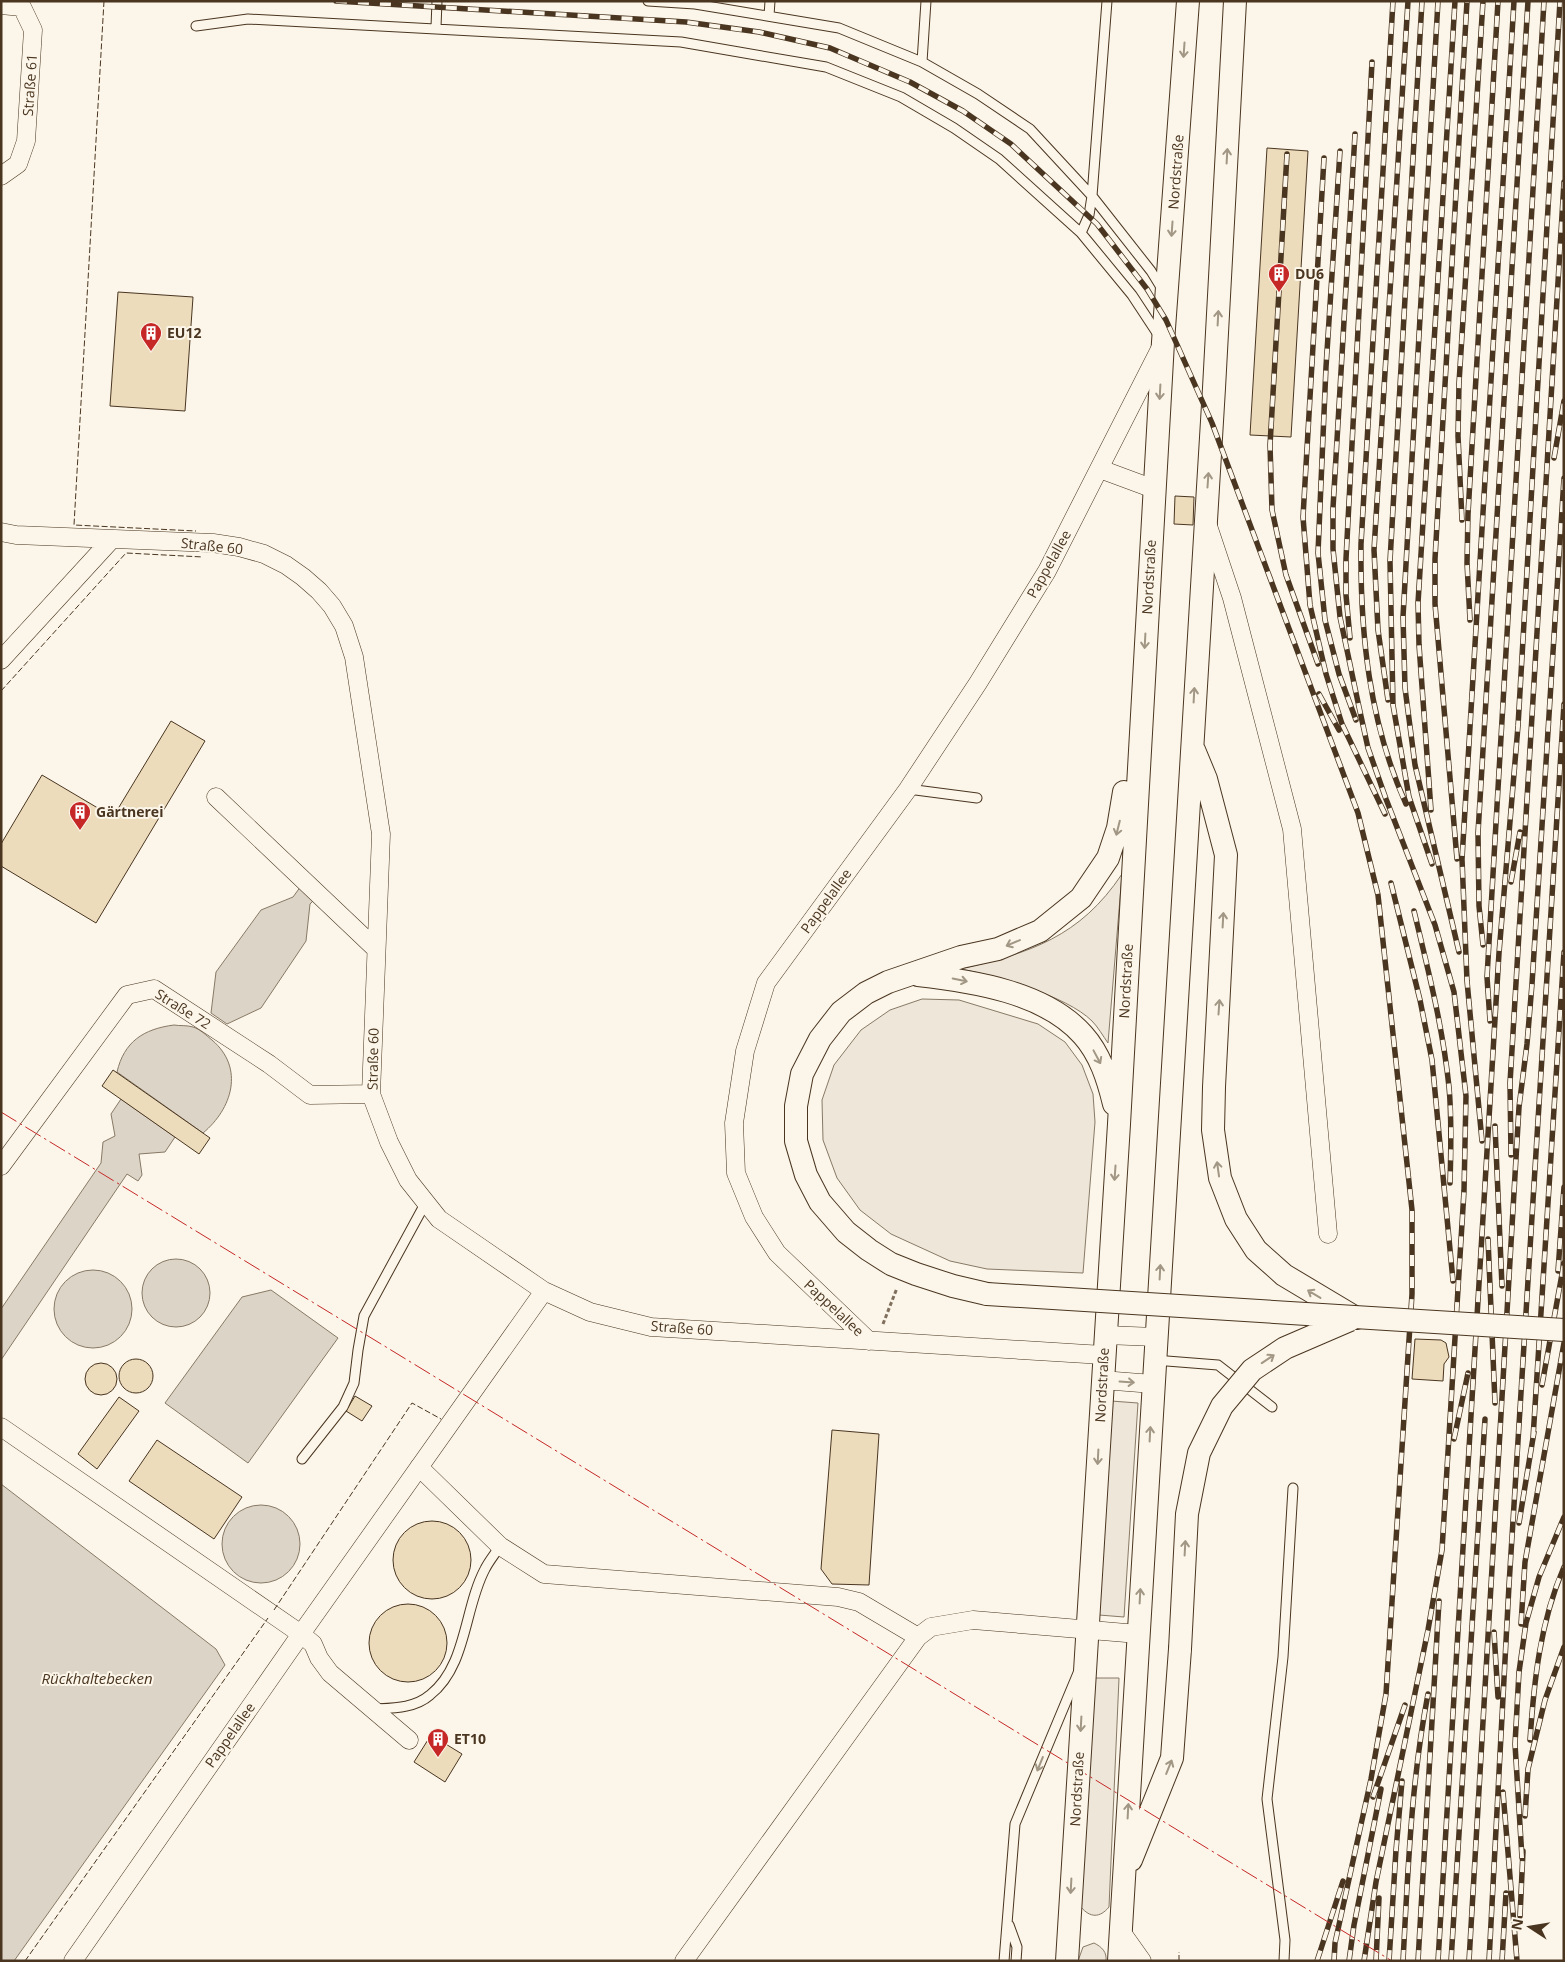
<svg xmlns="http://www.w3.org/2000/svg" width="1565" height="1962" font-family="'Open Sans',sans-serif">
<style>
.green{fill:#ede6d9;stroke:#887966}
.water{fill:#dcd4c6;stroke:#887966}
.building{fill:#ecdcbc;stroke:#4a3520}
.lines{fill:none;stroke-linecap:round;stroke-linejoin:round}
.service-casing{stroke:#4a3520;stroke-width:11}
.minor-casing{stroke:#4a3520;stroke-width:19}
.tertiary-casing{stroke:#4a3520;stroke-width:24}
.path{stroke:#7f6f5c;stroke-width:3;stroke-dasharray:4 2.5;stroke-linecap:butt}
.service{stroke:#fbf6e9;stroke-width:9}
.minor{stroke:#fbf6e9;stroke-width:18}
.tertiary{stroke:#fbf6e9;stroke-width:22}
.rail-casing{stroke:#4a3520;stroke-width:5.5}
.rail{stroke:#fbf6e9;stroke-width:4;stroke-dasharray:11;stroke-linecap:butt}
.tertiary-bridge-casing{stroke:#4a3520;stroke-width:24;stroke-linecap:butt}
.tertiary-bridge{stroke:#fbf6e9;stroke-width:22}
.fence{stroke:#4a3520;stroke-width:1;stroke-dasharray:6 2.5;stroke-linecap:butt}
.power{stroke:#c62828;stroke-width:1;stroke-dasharray:18 4 2.5 4;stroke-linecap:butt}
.oneway{stroke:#a29684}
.labels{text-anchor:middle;stroke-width:4;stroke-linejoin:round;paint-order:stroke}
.street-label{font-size:14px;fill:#4a3520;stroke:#fbf6e9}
.poi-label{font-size:14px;font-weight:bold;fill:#4a3520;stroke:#fbf6e9;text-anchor:start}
.water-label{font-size:15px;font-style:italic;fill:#4a3520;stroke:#fbf6e9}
</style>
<rect width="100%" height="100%" fill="#fbf6e9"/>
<path class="green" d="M 1122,874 L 1108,1043 C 1103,1036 1098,1027 1092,1021 C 1067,996 994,975 960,969 C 1030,953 1080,937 1122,874 Z
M 922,999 L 959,1000 L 1038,1024 L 1065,1042 L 1082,1065 L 1093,1094 L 1095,1122 L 1083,1273 L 987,1269 L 950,1261 L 891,1234 L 860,1210 L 837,1178 L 823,1140 L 822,1100 L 834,1065 L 861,1030 L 890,1010 Z
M 1111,1401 L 1138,1403 L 1124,1617 L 1099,1615 Z
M 1095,1678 L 1119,1678 L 1109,1907 C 1100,1918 1090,1918 1081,1907 Z
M 1094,1943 C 1102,1947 1107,1952 1106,1961 L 1078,1961 L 1083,1947 Z"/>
<path class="water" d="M 301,886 L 316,898 L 310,904 L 306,941 L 261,1008 L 227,1024 L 211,1013 L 216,972 L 261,910 L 293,897 Z
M 174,1025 C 179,1026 187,1025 193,1027 C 200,1029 207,1036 212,1040 C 245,1068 232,1109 203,1133 L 117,1072 C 124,1042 143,1029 174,1025 Z
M 121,1099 L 175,1137 L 165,1152 L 139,1154 L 142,1175 L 138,1181 L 127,1174 L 1,1360 L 1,1309 L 101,1163 L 103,1142 L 115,1136 L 111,1114 Z
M142 1293a34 34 0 1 1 68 0a34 34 0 1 1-68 0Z
M54 1309a39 39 0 1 1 78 0a39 39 0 1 1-78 0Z
M 271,1290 L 338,1338 L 248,1463 L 165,1403 L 242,1297 Z
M 1,1484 L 216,1649 L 225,1665 L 14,1961 L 1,1961 Z
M222 1544a39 39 0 1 1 78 0a39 39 0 1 1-78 0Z"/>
<path class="building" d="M 1267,148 L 1308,151 L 1291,437 L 1250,435 Z
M 118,292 L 193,297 L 185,411 L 110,406 Z
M 1175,496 L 1194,497 L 1193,525 L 1174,524 Z
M 171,721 L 205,741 L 96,923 L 1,866 L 1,844 L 42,775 L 113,817 Z
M 113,1070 L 210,1138 L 199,1154 L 102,1086 Z
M 1415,1339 L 1441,1340 L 1446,1343 L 1449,1357 L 1444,1364 L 1443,1381 L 1412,1379 Z
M119 1376a17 17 0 1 1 34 0a17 17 0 1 1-34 0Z
M85 1379a16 16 0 1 1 32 0a16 16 0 1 1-32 0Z
M 355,1396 L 372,1406 L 362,1421 L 346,1411 Z
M 119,1397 L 139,1411 L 97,1469 L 78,1454 Z
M 832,1430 L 879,1434 L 869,1585 L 832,1584 L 821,1569 Z
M 157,1440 L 242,1497 L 214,1539 L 129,1481 Z
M393 1560a39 39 0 1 1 78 0a39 39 0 1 1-78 0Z
M369 1643a39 39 0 1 1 78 0a39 39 0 1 1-78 0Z
M 431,1735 L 462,1754 L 445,1782 L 414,1762 Z"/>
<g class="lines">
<g class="service-casing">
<path id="service" d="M 648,1 L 695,4 L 839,28 L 922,62 L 978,94 L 1030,129 L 1092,196 L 1151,271 L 1162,289
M 769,16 L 770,1
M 196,26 L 248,19 L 681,42 L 826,67 L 901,97 L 954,128 L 999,159 L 1081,233 L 1132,295 L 1159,336
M 436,27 L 437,1
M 922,62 L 926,1
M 1081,233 L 1089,215 L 1092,196 L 1107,1
M 908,789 L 977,798
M 1154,1360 L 1218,1365 L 1272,1407
M 302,1459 L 343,1407 L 354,1383 L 358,1350 L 364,1316 L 426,1202
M 375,1709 C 394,1708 415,1708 430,1695 C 467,1666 464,1608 485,1569 C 489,1561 495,1554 500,1546
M 1009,1925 L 1017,1947 L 1016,1961
M 1004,1961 L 1015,1824 L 1078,1673
M 1284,1961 L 1285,1940 L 1267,1799 L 1283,1657 L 1293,1488"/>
</g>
<g class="minor-casing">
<path id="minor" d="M 1,5 L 22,7 L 33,30 L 26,141 L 18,164 L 1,176
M 1100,469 L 1154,489
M 1208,526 L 1232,598 L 1292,829 L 1328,1234
M 1,532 L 16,535 L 213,543 L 239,547 L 264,554 L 286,565 L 303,577 L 319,591 L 332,606 L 344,626 L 354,657 L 381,834 L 371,1094 L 389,1142 L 408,1180 L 439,1219 L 544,1291 L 590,1312 L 651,1327 L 1103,1355
M 1,660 L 112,539
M 216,797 L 376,949
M 1,1166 L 127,995 L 154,989 L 269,1064 L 310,1095 L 371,1094
M 1105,1335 L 1156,1337
M 869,1341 L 777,1253 L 754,1217 L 736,1173 L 734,1123 L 745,1051 L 766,983 L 908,789 L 978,683 L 1047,571 L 1161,347
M 1102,1380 L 1153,1384
M 1,1427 L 301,1634 L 544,1291
M 419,1467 L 500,1546 L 544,1574 L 838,1597 L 859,1602 L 918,1637
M 1120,1930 L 1142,1961
M 73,1961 L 301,1634 L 313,1644 L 319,1658 L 330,1673 L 409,1740
M 684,1961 L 918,1637 L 931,1627 L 973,1620 L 1138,1634"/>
</g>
<g class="tertiary-casing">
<path id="tertiary" d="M 1194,750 L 1206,779 L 1226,855 L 1214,1087 L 1213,1130 L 1220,1178 L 1236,1219 L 1256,1250 L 1284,1275 L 1356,1318
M 918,975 C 972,981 1045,992 1083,1035 C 1100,1054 1108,1079 1114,1104
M 987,1294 L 953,1286 L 916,1274 L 891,1264 L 869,1250 L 846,1232 L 820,1202 L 806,1175 L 796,1141 L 796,1106 L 802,1074 L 820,1039 L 841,1012 L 866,993 L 888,982 L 961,957 L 998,949 L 1040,931 L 1081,898 L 1108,858 L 1118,828 L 1124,792
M 1131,1860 L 1172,1758 L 1180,1649
M 1067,1961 L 1119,1124 L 1163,342 L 1188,1
M 1119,1961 L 1214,388 L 1235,1"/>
</g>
<path class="path" d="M 883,1324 L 897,1288"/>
<use href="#service" class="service"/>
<use href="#minor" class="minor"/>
<use href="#tertiary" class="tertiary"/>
<g class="rail-casing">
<path id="rail" d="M 336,1 L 686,22 L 759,32 L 830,48 L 910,82 L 963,111 L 1011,144 L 1097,224 L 1147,289 L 1166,320 L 1212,423 L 1358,813 L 1378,895 L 1412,1210 L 1412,1294 L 1386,1694 L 1371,1779 L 1335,1943 L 1334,1961
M 1393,1 L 1361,544 C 1360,633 1369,722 1406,804
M 1422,1 L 1390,561 L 1393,705 L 1409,797 L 1432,864
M 1438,1 L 1403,617 L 1405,688 L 1415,765 L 1459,952
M 1355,134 L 1333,508 L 1333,549 L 1340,617 L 1359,707 L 1368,748 L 1386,799 L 1435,925 L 1454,992 L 1466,1096 L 1464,1191 L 1442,1550 L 1428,1630 L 1376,1882 L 1364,1961
M 1340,151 L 1326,367 L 1318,553 L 1325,620 L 1339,674 L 1356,720
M 1287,154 L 1270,445 L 1272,510 L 1286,575 L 1318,664
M 1324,158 L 1303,517 L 1310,605 L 1326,674 L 1342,724 L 1385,814
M 1554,458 L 1564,401
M 1462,520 L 1458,436 L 1459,383 L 1483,1
M 1470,620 L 1467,563 L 1468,514 L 1498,1
M 1350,638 L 1346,595 L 1346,559 L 1372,62
M 1319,694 L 1339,730
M 1388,700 L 1378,630 L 1374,550 L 1408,1
M 1431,810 L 1419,645 L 1418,603 L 1455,1
M 1457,859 L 1435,604 L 1435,559 L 1467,1
M 1511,882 L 1520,832
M 1391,883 L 1420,1000 L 1432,1060 L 1453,1281
M 1414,911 C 1428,969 1443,1028 1449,1087 C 1452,1119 1451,1151 1450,1183
M 1483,945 L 1479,906 L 1478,833 L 1528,1
M 1490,1021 L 1487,977 L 1544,1
M 1495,1126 L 1502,1286
M 1482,1141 L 1467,981 L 1462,859 L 1514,1
M 1511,1155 L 1510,1083 L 1564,182
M 1488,1239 L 1495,1403
M 1558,1271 L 1564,1187
M 1542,1385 L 1564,1263
M 1533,1438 L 1564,952
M 1454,1439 L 1468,1373
M 1519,1523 L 1534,1432
M 1521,1624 L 1525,1562 L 1564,1343
M 1494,1632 L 1498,1697
M 1530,1740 C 1534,1681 1540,1622 1564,1567
M 1503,1792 L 1517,1961
M 1373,1797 L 1405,1705
M 1525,1816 L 1528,1769 L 1545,1700 L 1564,1647
M 1522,1858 L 1515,1744 L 1519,1672 L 1526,1623 L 1539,1577 L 1564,1517
M 1520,1916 L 1523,1851
M 1317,1961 L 1343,1881
M 1349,1961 L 1354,1925 L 1381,1789
M 1376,1961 L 1379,1898
M 1389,1961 L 1396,1850 L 1402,1781
M 1403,1961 C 1408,1871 1411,1782 1428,1694
M 1418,1961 L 1439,1601
M 1438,1961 L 1499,953 L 1518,726 L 1560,1
M 1451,1961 L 1485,1419
M 1469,1961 L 1519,1107 L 1527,1044 L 1532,984 L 1564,478
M 1489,1961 L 1509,1585 L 1564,704
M 1502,1961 L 1506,1893"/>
</g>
<use href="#rail" class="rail"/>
<g class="tertiary-bridge-casing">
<path id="tertiary-bridge" d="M 987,1294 L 1564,1330
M 1180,1649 L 1187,1514 L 1199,1453 L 1222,1406 L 1252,1370 L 1285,1348 L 1350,1320"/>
</g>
<use href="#tertiary-bridge" class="tertiary-bridge"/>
<path class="fence" d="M 104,1 L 74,525 L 196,531
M 1,691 L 126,553 L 203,557
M 274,1610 L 412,1403 L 441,1419
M 25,1961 L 268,1618
M 1179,1961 L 1179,1952"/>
<path class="power" d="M 1,1112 L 1392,1961"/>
</g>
<defs><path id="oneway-shaft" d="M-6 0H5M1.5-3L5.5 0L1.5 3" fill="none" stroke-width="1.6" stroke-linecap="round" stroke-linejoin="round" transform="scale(1.25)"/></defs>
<g class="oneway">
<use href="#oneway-shaft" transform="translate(1184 50) rotate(94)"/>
<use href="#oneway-shaft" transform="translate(1227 156) rotate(-87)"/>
<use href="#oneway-shaft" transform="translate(1172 229) rotate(94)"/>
<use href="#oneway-shaft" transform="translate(1218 318) rotate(-87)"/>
<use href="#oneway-shaft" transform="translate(1160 392) rotate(93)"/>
<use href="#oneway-shaft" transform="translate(1208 480) rotate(-86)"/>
<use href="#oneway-shaft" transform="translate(1145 641) rotate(93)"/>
<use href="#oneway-shaft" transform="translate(1194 695) rotate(-87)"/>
<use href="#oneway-shaft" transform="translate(1118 828) rotate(104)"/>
<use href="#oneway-shaft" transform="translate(1223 920) rotate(-87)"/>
<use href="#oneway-shaft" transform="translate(1013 943) rotate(157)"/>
<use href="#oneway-shaft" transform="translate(960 980) rotate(12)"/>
<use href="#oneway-shaft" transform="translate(1219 1007) rotate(-86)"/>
<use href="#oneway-shaft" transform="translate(1097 1057) rotate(62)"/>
<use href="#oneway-shaft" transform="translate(1218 1169) rotate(-98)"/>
<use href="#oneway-shaft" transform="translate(1115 1173) rotate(94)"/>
<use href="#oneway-shaft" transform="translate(1160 1272) rotate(-87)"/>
<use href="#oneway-shaft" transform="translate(1314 1294) rotate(-149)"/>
<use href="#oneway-shaft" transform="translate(1268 1359) rotate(-34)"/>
<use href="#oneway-shaft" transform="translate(1127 1382) rotate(4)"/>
<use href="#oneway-shaft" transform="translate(1150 1434) rotate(-87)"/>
<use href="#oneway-shaft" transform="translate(1098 1457) rotate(93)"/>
<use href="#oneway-shaft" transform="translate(1185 1548) rotate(-87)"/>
<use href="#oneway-shaft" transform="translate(1140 1596) rotate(-87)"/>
<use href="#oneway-shaft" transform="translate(1081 1724) rotate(93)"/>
<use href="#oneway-shaft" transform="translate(1040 1764) rotate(112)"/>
<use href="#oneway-shaft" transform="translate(1169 1767) rotate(-68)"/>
<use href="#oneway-shaft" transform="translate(1128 1811) rotate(-87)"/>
<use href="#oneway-shaft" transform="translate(1071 1886) rotate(93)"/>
</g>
<defs>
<g id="building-pin" transform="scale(1.125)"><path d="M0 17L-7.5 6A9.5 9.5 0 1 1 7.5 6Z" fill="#c62828" stroke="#fbf6e9"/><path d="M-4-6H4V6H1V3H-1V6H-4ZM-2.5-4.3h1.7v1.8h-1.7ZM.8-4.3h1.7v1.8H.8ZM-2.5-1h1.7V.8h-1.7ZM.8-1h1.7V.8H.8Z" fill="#fff"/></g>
</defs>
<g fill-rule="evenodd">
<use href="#building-pin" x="1279" y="274"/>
<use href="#building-pin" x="151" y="333"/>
<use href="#building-pin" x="80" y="812"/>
<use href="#building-pin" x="438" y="1739"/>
</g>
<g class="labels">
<g class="street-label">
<text transform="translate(30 85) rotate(-86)" y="5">Straße 61</text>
<text transform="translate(1176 172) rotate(-86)" y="5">Nordstraße</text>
<text transform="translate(212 546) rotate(6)" y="5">Straße 60</text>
<text transform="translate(1049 564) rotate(-61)" y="5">Pappelallee</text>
<text transform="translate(1149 577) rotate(-87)" y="5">Nordstraße</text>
<text transform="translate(826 901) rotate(-54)" y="5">Pappelallee</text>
<text transform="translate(1126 981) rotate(-87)" y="5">Nordstraße</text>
<text transform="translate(183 1009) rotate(32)" y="5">Straße 72</text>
<text transform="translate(373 1059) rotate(-89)" y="5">Straße 60</text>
<text transform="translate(834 1308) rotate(43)" y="5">Pappelallee</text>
<text transform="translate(682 1328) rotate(4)" y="5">Straße 60</text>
<text transform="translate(1102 1385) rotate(-87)" y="5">Nordstraße</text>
<text transform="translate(230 1735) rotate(-55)" y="5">Pappelallee</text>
<text transform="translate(1077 1789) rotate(-87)" y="5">Nordstraße</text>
</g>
<g class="poi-label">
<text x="1295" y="279">DU6</text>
<text x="167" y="338">EU12</text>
<text x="96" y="817">Gärtnerei</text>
<text x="454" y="1744">ET10</text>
</g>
<g class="water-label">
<text x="97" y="1684">Rückhaltebecken</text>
</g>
</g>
<rect width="1565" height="1962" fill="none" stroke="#4a3520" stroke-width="5"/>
<g transform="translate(1530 1927) rotate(282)" stroke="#fbf6e9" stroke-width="4" paint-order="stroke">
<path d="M0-4L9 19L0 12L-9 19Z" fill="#4a3520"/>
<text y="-8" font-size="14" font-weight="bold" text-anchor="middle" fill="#4a3520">N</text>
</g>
</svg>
